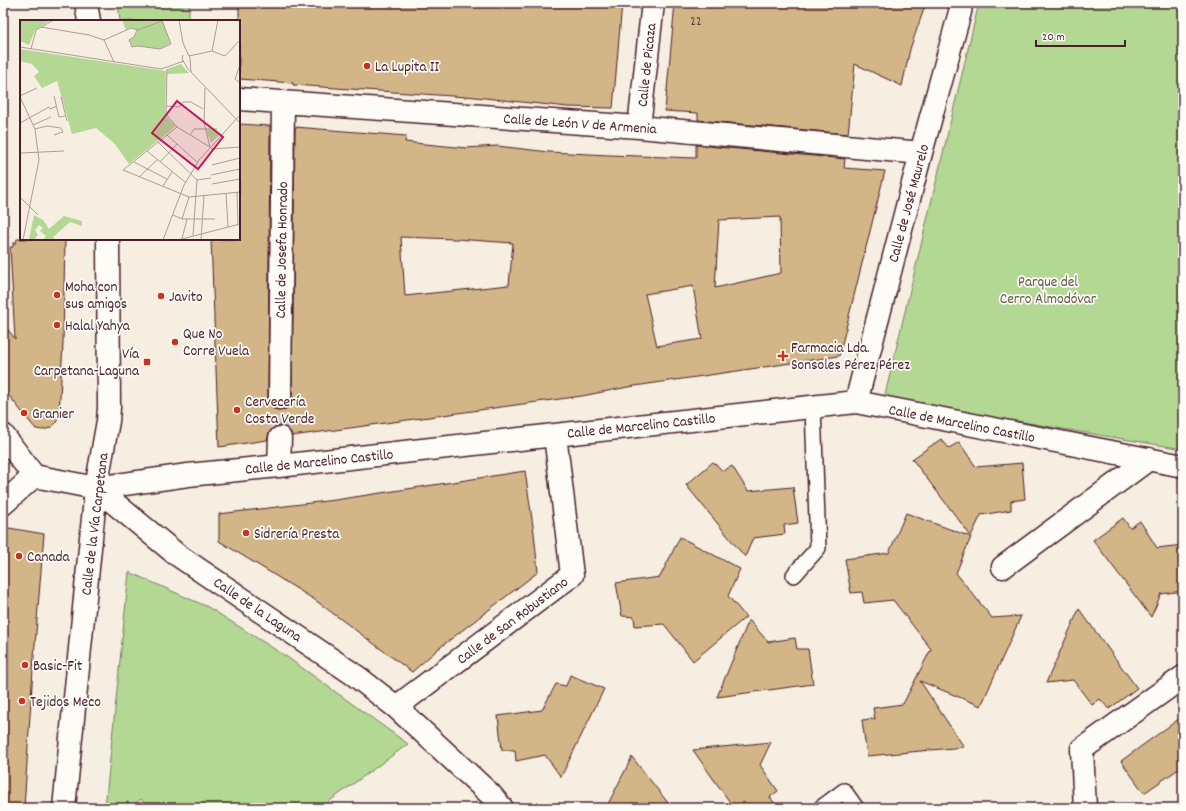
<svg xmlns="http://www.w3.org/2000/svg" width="1186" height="811" font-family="Dekko,sans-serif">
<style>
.green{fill:#b2d894;stroke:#7e7c60}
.building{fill:#d3b687;stroke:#4a1f2b;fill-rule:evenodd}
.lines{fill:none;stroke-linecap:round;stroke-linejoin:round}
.street-tunnel{stroke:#d3c5bd;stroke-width:22;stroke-dasharray:22 11;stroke-linecap:butt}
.lane-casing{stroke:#4a1f2b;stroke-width:18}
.street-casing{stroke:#4a1f2b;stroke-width:25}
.secondary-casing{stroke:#4a1f2b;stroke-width:25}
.lane{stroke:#fdfcf7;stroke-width:15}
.street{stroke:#fdfcf7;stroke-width:22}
.secondary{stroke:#fdfcf7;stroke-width:22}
.poi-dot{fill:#c8321e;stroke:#fdfcf7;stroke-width:1.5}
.labels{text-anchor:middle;stroke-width:3.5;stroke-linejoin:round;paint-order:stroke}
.number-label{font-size:13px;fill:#6c4542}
.street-label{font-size:15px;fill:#4a1f2b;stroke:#fdfcf7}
.poi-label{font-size:15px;fill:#4a1f2b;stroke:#fdfcf7;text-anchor:start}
.park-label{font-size:15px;fill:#69564a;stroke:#fdfcf7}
.inset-road{fill:none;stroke:#b19b98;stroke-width:1}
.view{fill:#c2185b;fill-opacity:0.15;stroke:#c2185b;stroke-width:2}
.inset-edge{fill:none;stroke:#4a1f2b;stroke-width:2}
</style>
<rect width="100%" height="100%" fill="#f5eee1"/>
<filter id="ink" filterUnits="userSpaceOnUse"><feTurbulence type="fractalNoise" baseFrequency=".025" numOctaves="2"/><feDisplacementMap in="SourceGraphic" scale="8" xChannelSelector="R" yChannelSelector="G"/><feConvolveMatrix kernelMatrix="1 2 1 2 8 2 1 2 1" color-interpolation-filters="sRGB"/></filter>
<g filter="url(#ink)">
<path class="green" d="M 118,3 L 189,3 L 189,21 L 120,21 Z
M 979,3 L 1183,3 L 1183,449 L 884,399 Z
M 129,572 L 208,607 L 287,657 L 408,744 L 320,808 L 148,808 L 141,799 L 129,808 L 105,808 Z"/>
<path class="building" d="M 239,3 L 622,3 L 613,108 L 568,107 L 466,96 L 466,97 L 293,85 L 293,83 L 239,79 Z
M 675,3 L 926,3 L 910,49 L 902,86 L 855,64 L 848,134 L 698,120 L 698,113 L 665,111 Z
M 239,124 L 270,126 L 268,398 L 269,404 L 273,409 L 279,410 L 286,409 L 291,404 L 292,398 L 295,127 L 406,136 L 405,142 L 466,148 L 497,146 L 549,152 L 609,155 L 696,158 L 696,145 L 845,159 L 844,168 L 885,171 L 839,356 L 628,387 L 582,396 L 530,403 L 292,436 L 291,432 L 287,428 L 280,426 L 275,427 L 270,431 L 267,440 L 219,447 L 211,239 L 239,239 ZM 780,217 L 781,273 L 715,288 L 719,220 ZM 401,237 L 456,239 L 513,243 L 509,285 L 405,296 ZM 693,286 L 702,339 L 657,346 L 645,294 Z
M 17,239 L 65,239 L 63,343 L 59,415 L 56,423 L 50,428 L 43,430 L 36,429 L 30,422 L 3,388 L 3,323 L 15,339 L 10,247 L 13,247 L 13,243 L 16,243 Z
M 941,439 L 949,448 L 959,442 L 976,467 L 1022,463 L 1025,499 L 1011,501 L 1011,510 L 981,515 L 971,536 L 912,459 Z
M 713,462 L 723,471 L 732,466 L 748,491 L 793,487 L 798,523 L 784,525 L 785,534 L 753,538 L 745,557 L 686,485 Z
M 525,471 L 534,533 L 538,572 L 438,649 L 412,672 L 315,600 L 219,541 L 219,514 L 335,500 Z
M 906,513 L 971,537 L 956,573 L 992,618 L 1021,616 L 981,706 L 920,681 L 964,747 L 867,756 L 862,720 L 875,719 L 873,708 L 903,704 L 931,649 L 893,600 L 864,603 L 862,592 L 851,593 L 845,559 L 889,553 Z
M 1123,518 L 1130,528 L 1140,521 L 1157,548 L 1183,545 L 1183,591 L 1161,594 L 1151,617 L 1093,540 Z
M 3,527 L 44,534 L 33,669 L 24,808 L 3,808 Z
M 680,537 L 740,569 L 728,596 L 746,617 L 693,661 L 664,624 L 635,626 L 634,617 L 622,616 L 616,583 L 660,577 Z
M 1079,609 L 1137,688 L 1109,709 L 1100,699 L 1092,705 L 1073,680 L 1046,683 Z
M 749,620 L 768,642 L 795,638 L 797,649 L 808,649 L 813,684 L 717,697 Z
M 570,675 L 604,689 L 561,777 L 545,755 L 516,761 L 515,750 L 502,750 L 498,716 L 542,710 L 556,684 L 566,686 Z
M 1183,716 L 1183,766 L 1144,793 L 1121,761 Z
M 771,742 L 760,765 L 778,791 L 770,797 L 778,808 L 734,808 L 693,750 Z
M 632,757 L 672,808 L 606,808 Z"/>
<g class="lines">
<path class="street-tunnel" d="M 280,438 L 280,398"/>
<g class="lane-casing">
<path id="lane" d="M 794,575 L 818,548 L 813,407
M 821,808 L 844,791 L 856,808"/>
</g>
<g class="street-casing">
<path id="street" d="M 239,99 L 639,127 L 921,153
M 639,127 L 653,3
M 280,398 L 283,102
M 856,402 L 921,153 L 960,12 L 961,3
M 3,435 L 34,476 L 96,488 L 176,554 L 356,676 L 396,707 L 491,795 L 502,808
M 279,466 L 280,438
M 96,488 L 188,475 L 279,466 L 555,435 L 856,402 L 1183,466
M 3,504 L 34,476
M 1003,567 L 1149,459
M 396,707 L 572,575 L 555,435
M 1085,808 L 1082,749 L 1183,677"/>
</g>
<g class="secondary-casing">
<path id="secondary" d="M 86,3 L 89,21
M 64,808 L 96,488 L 108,421 L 109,408 L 108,239"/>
</g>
<use href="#lane" class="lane"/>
<use href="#street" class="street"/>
<use href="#secondary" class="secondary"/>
</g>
</g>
<g class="poi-dot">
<circle cx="367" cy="66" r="4"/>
<circle cx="57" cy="295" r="4"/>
<circle cx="161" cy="296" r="4"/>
<circle cx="57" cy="325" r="4"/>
<circle cx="175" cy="342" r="4"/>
<path d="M781 350h4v4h4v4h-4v4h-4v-4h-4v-4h4z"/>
<rect x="143" y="358" width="8" height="8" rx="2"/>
<circle cx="237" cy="410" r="4"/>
<circle cx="24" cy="413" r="4"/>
<circle cx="246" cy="533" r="4"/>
<circle cx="19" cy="556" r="4"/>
<circle cx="25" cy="665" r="4"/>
<circle cx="22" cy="701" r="4"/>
</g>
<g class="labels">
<g class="number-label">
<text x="696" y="25">22</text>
</g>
<g class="street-label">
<text transform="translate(646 65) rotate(-84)" y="5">Calle de Picaza</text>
<text transform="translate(580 123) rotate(4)" y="5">Calle de León V de Armenia</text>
<text transform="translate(908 203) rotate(-75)" y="5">Calle de José Maurelo</text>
<text transform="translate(281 250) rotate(-89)" y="5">Calle de Josefa Honrado</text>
<text transform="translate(962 423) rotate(11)" y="5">Calle de Marcelino Castillo</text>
<text transform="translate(641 425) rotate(-6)" y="5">Calle de Marcelino Castillo</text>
<text transform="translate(319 461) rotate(-6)" y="5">Calle de Marcelino Castillo</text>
<text transform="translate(94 524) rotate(-83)" y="5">Calle de la Vía Carpetana</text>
<text transform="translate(258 609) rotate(34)" y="5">Calle de la Laguna</text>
<text transform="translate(512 620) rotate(-37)" y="5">Calle de San Robustiano</text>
</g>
<g class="poi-label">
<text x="375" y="71">La Lupita II</text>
<text x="65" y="291">Moha con<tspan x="65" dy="17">sus amigos</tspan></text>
<text x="169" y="301">Javito</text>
<text x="65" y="330">Halal Yahya</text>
<text x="183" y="338">Que No<tspan x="183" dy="17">Corre Vuela</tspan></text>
<text x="791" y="352">Farmacia Lda.<tspan x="791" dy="17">Sonsoles Pérez Pérez</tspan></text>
<text x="139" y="358" text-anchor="end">Vía<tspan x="139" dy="17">Carpetana-Laguna</tspan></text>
<text x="245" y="406">Cervecería<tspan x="245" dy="17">Costa Verde</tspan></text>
<text x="32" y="418">Granier</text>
<text x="254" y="538">Sidrería Presta</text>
<text x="27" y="561">Canada</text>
<text x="33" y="670">Basic-Fit</text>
<text x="30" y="706">Tejidos Meco</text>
</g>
<g class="park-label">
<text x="1048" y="286">Parque del<tspan x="1048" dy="17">Cerro Almodóvar</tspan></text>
</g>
</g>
<g transform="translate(20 20)">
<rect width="220" height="220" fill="#f5eee1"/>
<path d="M 0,0 L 31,0 L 15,10 L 9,25 L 0,21 ZM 102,0 L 145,0 L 143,1 L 151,23 L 140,29 L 118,26 L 112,27 L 109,20 L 114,17 L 117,10 L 111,8 L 106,10 ZM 0,29 L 146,51 L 145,95 L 156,106 L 109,144 L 95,124 L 76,108 L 52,114 L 37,61 L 22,68 L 14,56 L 19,52 L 12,44 L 0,41 ZM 161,44 L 169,53 L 147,54 L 147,49 ZM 185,108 L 197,108 L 197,113 L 200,114 L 191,123 ZM 14,195 L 23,200 L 29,209 L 44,196 L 62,201 L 62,206 L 50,202 L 33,217 L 35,220 L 23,220 L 26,216 L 20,211 L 23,208 L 19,205 L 15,210 L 18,215 L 14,220 L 6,220 L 9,219 Z" fill="#b2d894"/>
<path class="inset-road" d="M 159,0 L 163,23 L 170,38 L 171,52M 21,7 L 69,15 L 84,20M 117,10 L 114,17 L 109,20 L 112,27 L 118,26 L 140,29 L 151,24 L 142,1 L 145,0M 84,20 L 111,8 L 118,10 L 142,1M 84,20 L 94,42M 0,27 L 141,49 L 164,41M 11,29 L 16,10 L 34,0M 192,31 L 205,36 L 220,20M 163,35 L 162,39 L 168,49 L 220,103M 169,36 L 192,31 L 198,0M 220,45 L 215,59 L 220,63M 147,49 L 146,94 L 157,107 L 190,127M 185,68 L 184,103 L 190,127 L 192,129 L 220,127M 0,76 L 17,68M 34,76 L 39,97 L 45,96M 0,77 L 15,109 L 19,140 L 3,220M 41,77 L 47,101M 146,86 L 159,87 L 163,82 L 171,82 L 183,89M 0,103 L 29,87 L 30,89 L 37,86M 13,105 L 31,97M 157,107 L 103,150 L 169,177 L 220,172M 15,109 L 27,106 L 41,108 L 43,112 L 34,115M 147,115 L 177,142M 170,115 L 174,109 L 185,109M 138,122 L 177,160 L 191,158M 127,131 L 165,162M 0,133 L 44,131M 114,142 L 147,159M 140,142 L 157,124M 192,145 L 220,138M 191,155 L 220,149M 119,157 L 137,140M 192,164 L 220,159M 143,166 L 152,152M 217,172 L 218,204M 206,174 L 208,207M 0,177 L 18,195M 153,195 L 162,199 L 195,199M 162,199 L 169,177M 173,216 L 177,160M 162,219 L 167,199M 143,220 L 164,165 L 179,140 L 220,95M 158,220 L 220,204M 181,220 L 184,175"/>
<path class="view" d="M 157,81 L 203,117 L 178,149 L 132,113 Z"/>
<rect width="220" height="220" class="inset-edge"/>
</g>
<rect width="1186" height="811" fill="none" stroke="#fdfcf7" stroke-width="16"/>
<rect x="8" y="8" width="1170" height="795" fill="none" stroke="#4a1f2b" stroke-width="1.5" filter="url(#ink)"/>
<path d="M1036 40v6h89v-6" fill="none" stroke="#4a1f2b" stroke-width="2"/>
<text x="1042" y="40" font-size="12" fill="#4a1f2b" stroke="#fdfcf7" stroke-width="3" paint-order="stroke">20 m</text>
</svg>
